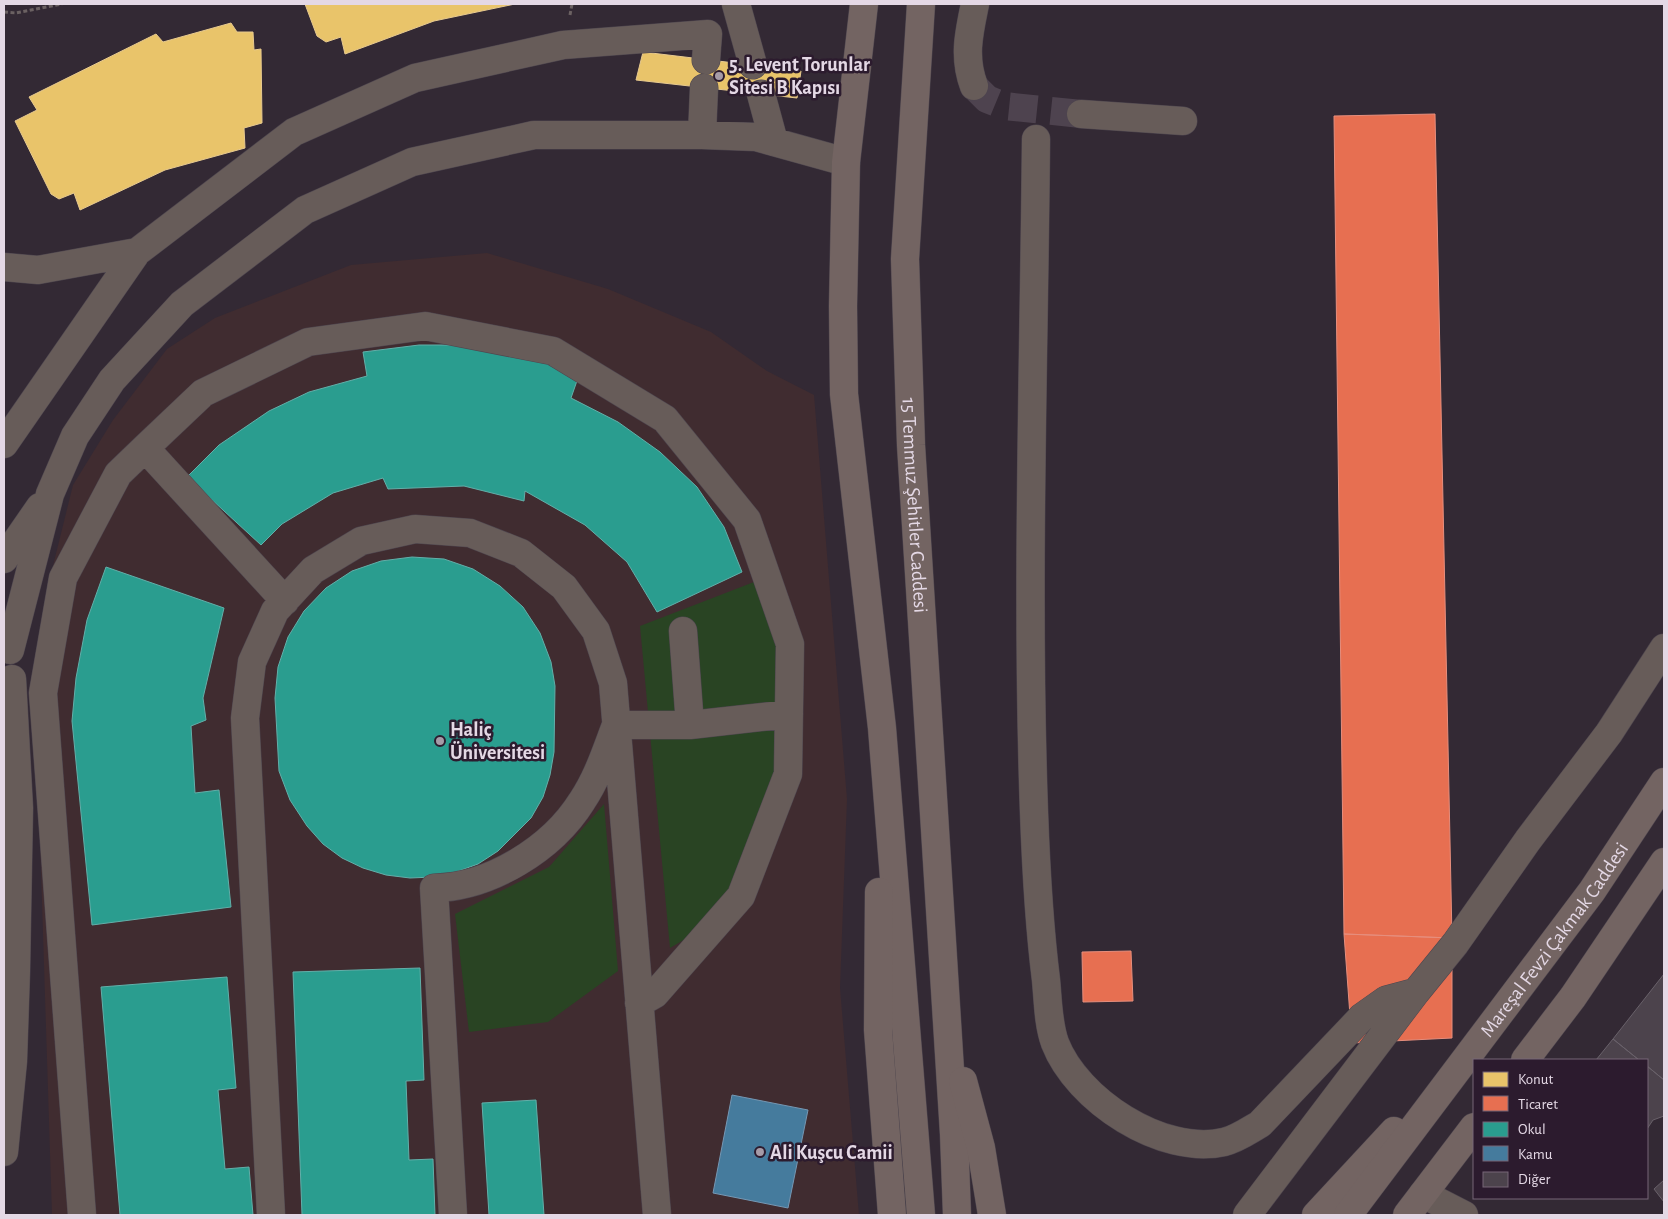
<svg xmlns="http://www.w3.org/2000/svg" width="1668" height="1219" font-family="'Alegreya Sans',sans-serif">
<style>
.education{fill:#402c30}
.green{fill:#294423}
.homes{fill:#e9c46a;stroke:#e8ca8f}
.shops{fill:#e76f51;stroke:#e68e7d}
.schools{fill:#2a9d8f;stroke:#62afa9}
.public{fill:#457b9d;stroke:#7597b3}
.building{fill:#4c434c;stroke:#69616a}
.lines{fill:none;stroke-linecap:round;stroke-linejoin:round}
.minor-tunnel{stroke:#4e434f;stroke-width:28;stroke-dasharray:28 14;stroke-linecap:butt}
.minor-casing{stroke:#4e464f;stroke-width:29}
.major-casing{stroke:#4e464f;stroke-width:29}
.path{stroke:#6b6162;stroke-width:3;stroke-dasharray:4 2.5;stroke-linecap:butt}
.minor{stroke:#675c59;stroke-width:28}
.major{stroke:#736462;stroke-width:28}
.poi-dot{fill:#a69ba7;stroke:#2c1b2e;stroke-width:2}
.labels{text-anchor:middle;stroke-width:5;stroke-linejoin:round;paint-order:stroke}
.poi-label{font-size:20px;font-weight:bold;fill:#e4d8e5;stroke:#2c1b2e;text-anchor:start}
.street-label{font-size:20px;fill:#e4d8e5;stroke:#2c1b2e}
</style>
<rect width="100%" height="100%" fill="#332934"/>
<path class="education" d="M 487,253 L 608,289 L 711,332 L 767,371 L 814,395 L 847,799 L 840,988 L 859,1215 L 52,1215 L 35,683 L 47,590 L 73,485 L 113,420 L 167,349 L 215,318 L 351,265 Z"/>
<path class="green" d="M 754,582 L 780,658 L 776,767 L 744,869 L 709,925 L 670,948 L 640,626 Z
M 604,804 L 618,971 L 548,1022 L 469,1032 L 455,914 L 549,867 Z"/>
<path class="homes" d="M 305,4 L 515,4 L 434,21 L 345,54 L 341,37 L 326,42 L 317,36 Z
M 231,23 L 237,32 L 253,32 L 254,50 L 261,49 L 262,123 L 244,128 L 245,148 L 165,170 L 80,210 L 74,193 L 59,199 L 51,194 L 15,121 L 37,110 L 29,97 L 156,34 L 163,42 Z
M 643,52 L 801,71 L 797,98 L 636,80 Z"/>
<path class="shops" d="M 1435,114 L 1452,938 L 1344,934 L 1334,116 Z
M 1344,934 L 1452,938 L 1452,1038 L 1352,1043 Z
M 1131,951 L 1133,1001 L 1083,1002 L 1082,952 Z"/>
<path class="schools" d="M 419,345 L 459,345 L 554,363 L 579,375 L 571,398 L 618,422 L 660,452 L 697,487 L 724,527 L 742,572 L 657,612 L 627,562 L 585,525 L 525,491 L 524,501 L 464,486 L 388,489 L 383,478 L 333,493 L 282,524 L 261,545 L 187,477 L 219,445 L 269,411 L 309,392 L 367,376 L 363,352 Z
M 412,557 L 444,559 L 473,569 L 500,586 L 523,607 L 540,633 L 551,662 L 555,686 L 554,752 L 550,775 L 543,797 L 531,818 L 498,851 L 478,864 L 456,872 L 433,877 L 410,878 L 386,875 L 363,868 L 342,858 L 323,844 L 307,826 L 290,800 L 279,771 L 275,698 L 278,667 L 288,637 L 304,611 L 326,588 L 352,571 L 381,561 Z
M 106,567 L 224,608 L 203,698 L 206,720 L 191,726 L 195,793 L 219,790 L 231,907 L 92,925 L 72,721 L 76,678 L 87,620 Z
M 420,968 L 424,1080 L 406,1081 L 409,1160 L 433,1159 L 435,1215 L 302,1215 L 293,972 Z
M 227,977 L 236,1088 L 218,1090 L 225,1169 L 249,1167 L 253,1215 L 120,1215 L 101,987 Z
M 536,1100 L 544,1215 L 489,1215 L 482,1103 Z"/>
<path class="public" d="M 732,1095 L 808,1110 L 788,1208 L 713,1193 Z"/>
<path class="building" d="M 1664,974 L 1664,1080 L 1647,1066 L 1647,1060 L 1639,1060 L 1613,1039 Z
M 1613,1039 L 1639,1060 L 1596,1060 Z
M 1647,1066 L 1664,1080 L 1664,1116 L 1653,1120 L 1647,1129 Z
M 1664,1180 L 1664,1202 L 1654,1189 Z"/>
<g class="lines">
<path class="minor-tunnel" d="M 974,86 L 987,99 L 1004,106 L 1081,114"/>
<g class="minor-casing">
<path id="minor" d="M 736,4 L 753,65
M 974,86 C 963,57 969,33 975,4
M 761,94 L 774,142
M 1081,114 L 1183,121
M 702,135 L 704,88
M 1036,139 C 1034,363 1026,588 1034,812 C 1036,868 1039,924 1046,980 C 1048,1000 1048,1024 1055,1043 C 1077,1100 1162,1156 1224,1142 C 1237,1139 1248,1131 1260,1124 L 1362,1017 L 1386,1000 L 1416,992
M 4,267 L 38,270 L 137,252
M 4,444 L 137,252 L 294,132 L 415,78 L 563,45 L 708,34 L 706,60
M 145,448 L 285,601
M 4,559 L 40,507
M 683,631 L 690,725
M 10,650 L 50,494 L 75,436 L 112,380 L 182,304 L 305,210 L 412,162 L 534,135 L 702,135 L 756,137 L 846,162
M 4,1152 L 13,1061 L 16,971 L 19,808 L 12,679
M 1423,1194 L 1464,1215
M 82,1215 L 43,693 L 63,578 L 118,474 L 145,448 L 203,393 L 308,342 L 425,326 L 553,351 L 665,419 L 747,520 L 790,644 L 788,774 L 741,896 L 655,994 L 639,1003
M 271,1215 L 245,718 L 252,662 L 275,611 L 313,570 L 361,541 L 415,529 L 470,533 L 521,553 L 564,587 L 596,631 L 613,683 L 657,1215
M 453,1215 L 434,888 C 490,887 552,849 582,801 C 598,777 606,751 616,725 L 690,725 L 789,714
M 1247,1215 L 1416,992 L 1455,944 L 1528,840 L 1609,733 L 1664,648"/>
</g>
<g class="major-casing">
<g id="major">
<path d="M 864,4 L 846,162 L 843,306 L 844,394 L 882,728 L 921,1215"/>
<path id="s1" d="M 921,4 L 905,259 L 911,445 L 954,1134 L 957,1215"/>
<path d="M 879,892 L 878,1030 L 892,1215"/>
<path d="M 1525,1060 L 1573,997 L 1664,862"/>
<path d="M 963,1081 L 981,1148 L 992,1215"/>
<path d="M 1316,1215 L 1394,1131"/>
<path id="s2" d="M 1348,1215 L 1592,891 L 1664,782"/>
<path d="M 1407,1215 L 1474,1127"/>
</g>
</g>
<path class="path" d="M 4,12 L 16,13 L 62,4
M 570,15 L 572,4"/>
<use href="#minor" class="minor"/>
<use href="#major" class="major"/>
</g>
<g class="poi-dot">
<circle cx="719" cy="76" r="5"/>
<circle cx="440" cy="741" r="5"/>
<circle cx="760" cy="1152" r="5"/>
</g>
<g class="labels">
<g class="poi-label">
<text x="729" y="71">5. Levent Torunlar<tspan x="729" dy="23">Sitesi B Kapısı</tspan></text>
<text x="450" y="736">Haliç<tspan x="450" dy="23">Üniversitesi</tspan></text>
<text x="770" y="1159">Ali Kuşcu Camii</text>
</g>
<g class="street-label">
<text dy="7" stroke="none"><textPath href="#s1" startOffset="502">15 Temmuz Şehitler Caddesi</textPath></text>
<text dy="7" stroke="none"><textPath href="#s2" startOffset="344">Mareşal Fevzi Çakmak Caddesi</textPath></text>
</g>
</g>
<rect width="1668" height="1219" fill="none" stroke="#e4d8e5" stroke-width="10"/>
<rect x="1473" y="1059" width="175" height="140" fill="#2c1b2e" stroke="#766777"/>
<rect x="1483" y="1072" width="25" height="15" fill="#e9c46a" stroke="#766777"/>
<text x="1518" y="1084" font-size="15" fill="#e4d8e5">Konut</text>
<rect x="1483" y="1096" width="25" height="15" fill="#e76f51" stroke="#766777"/>
<text x="1518" y="1109" font-size="15" fill="#e4d8e5">Ticaret</text>
<rect x="1483" y="1122" width="25" height="15" fill="#2a9d8f" stroke="#766777"/>
<text x="1518" y="1134" font-size="15" fill="#e4d8e5">Okul</text>
<rect x="1483" y="1146" width="25" height="15" fill="#457b9d" stroke="#766777"/>
<text x="1518" y="1159" font-size="15" fill="#e4d8e5">Kamu</text>
<rect x="1483" y="1172" width="25" height="15" fill="#4c434c" stroke="#766777"/>
<text x="1518" y="1184" font-size="15" fill="#e4d8e5">Diğer</text>
</svg>
